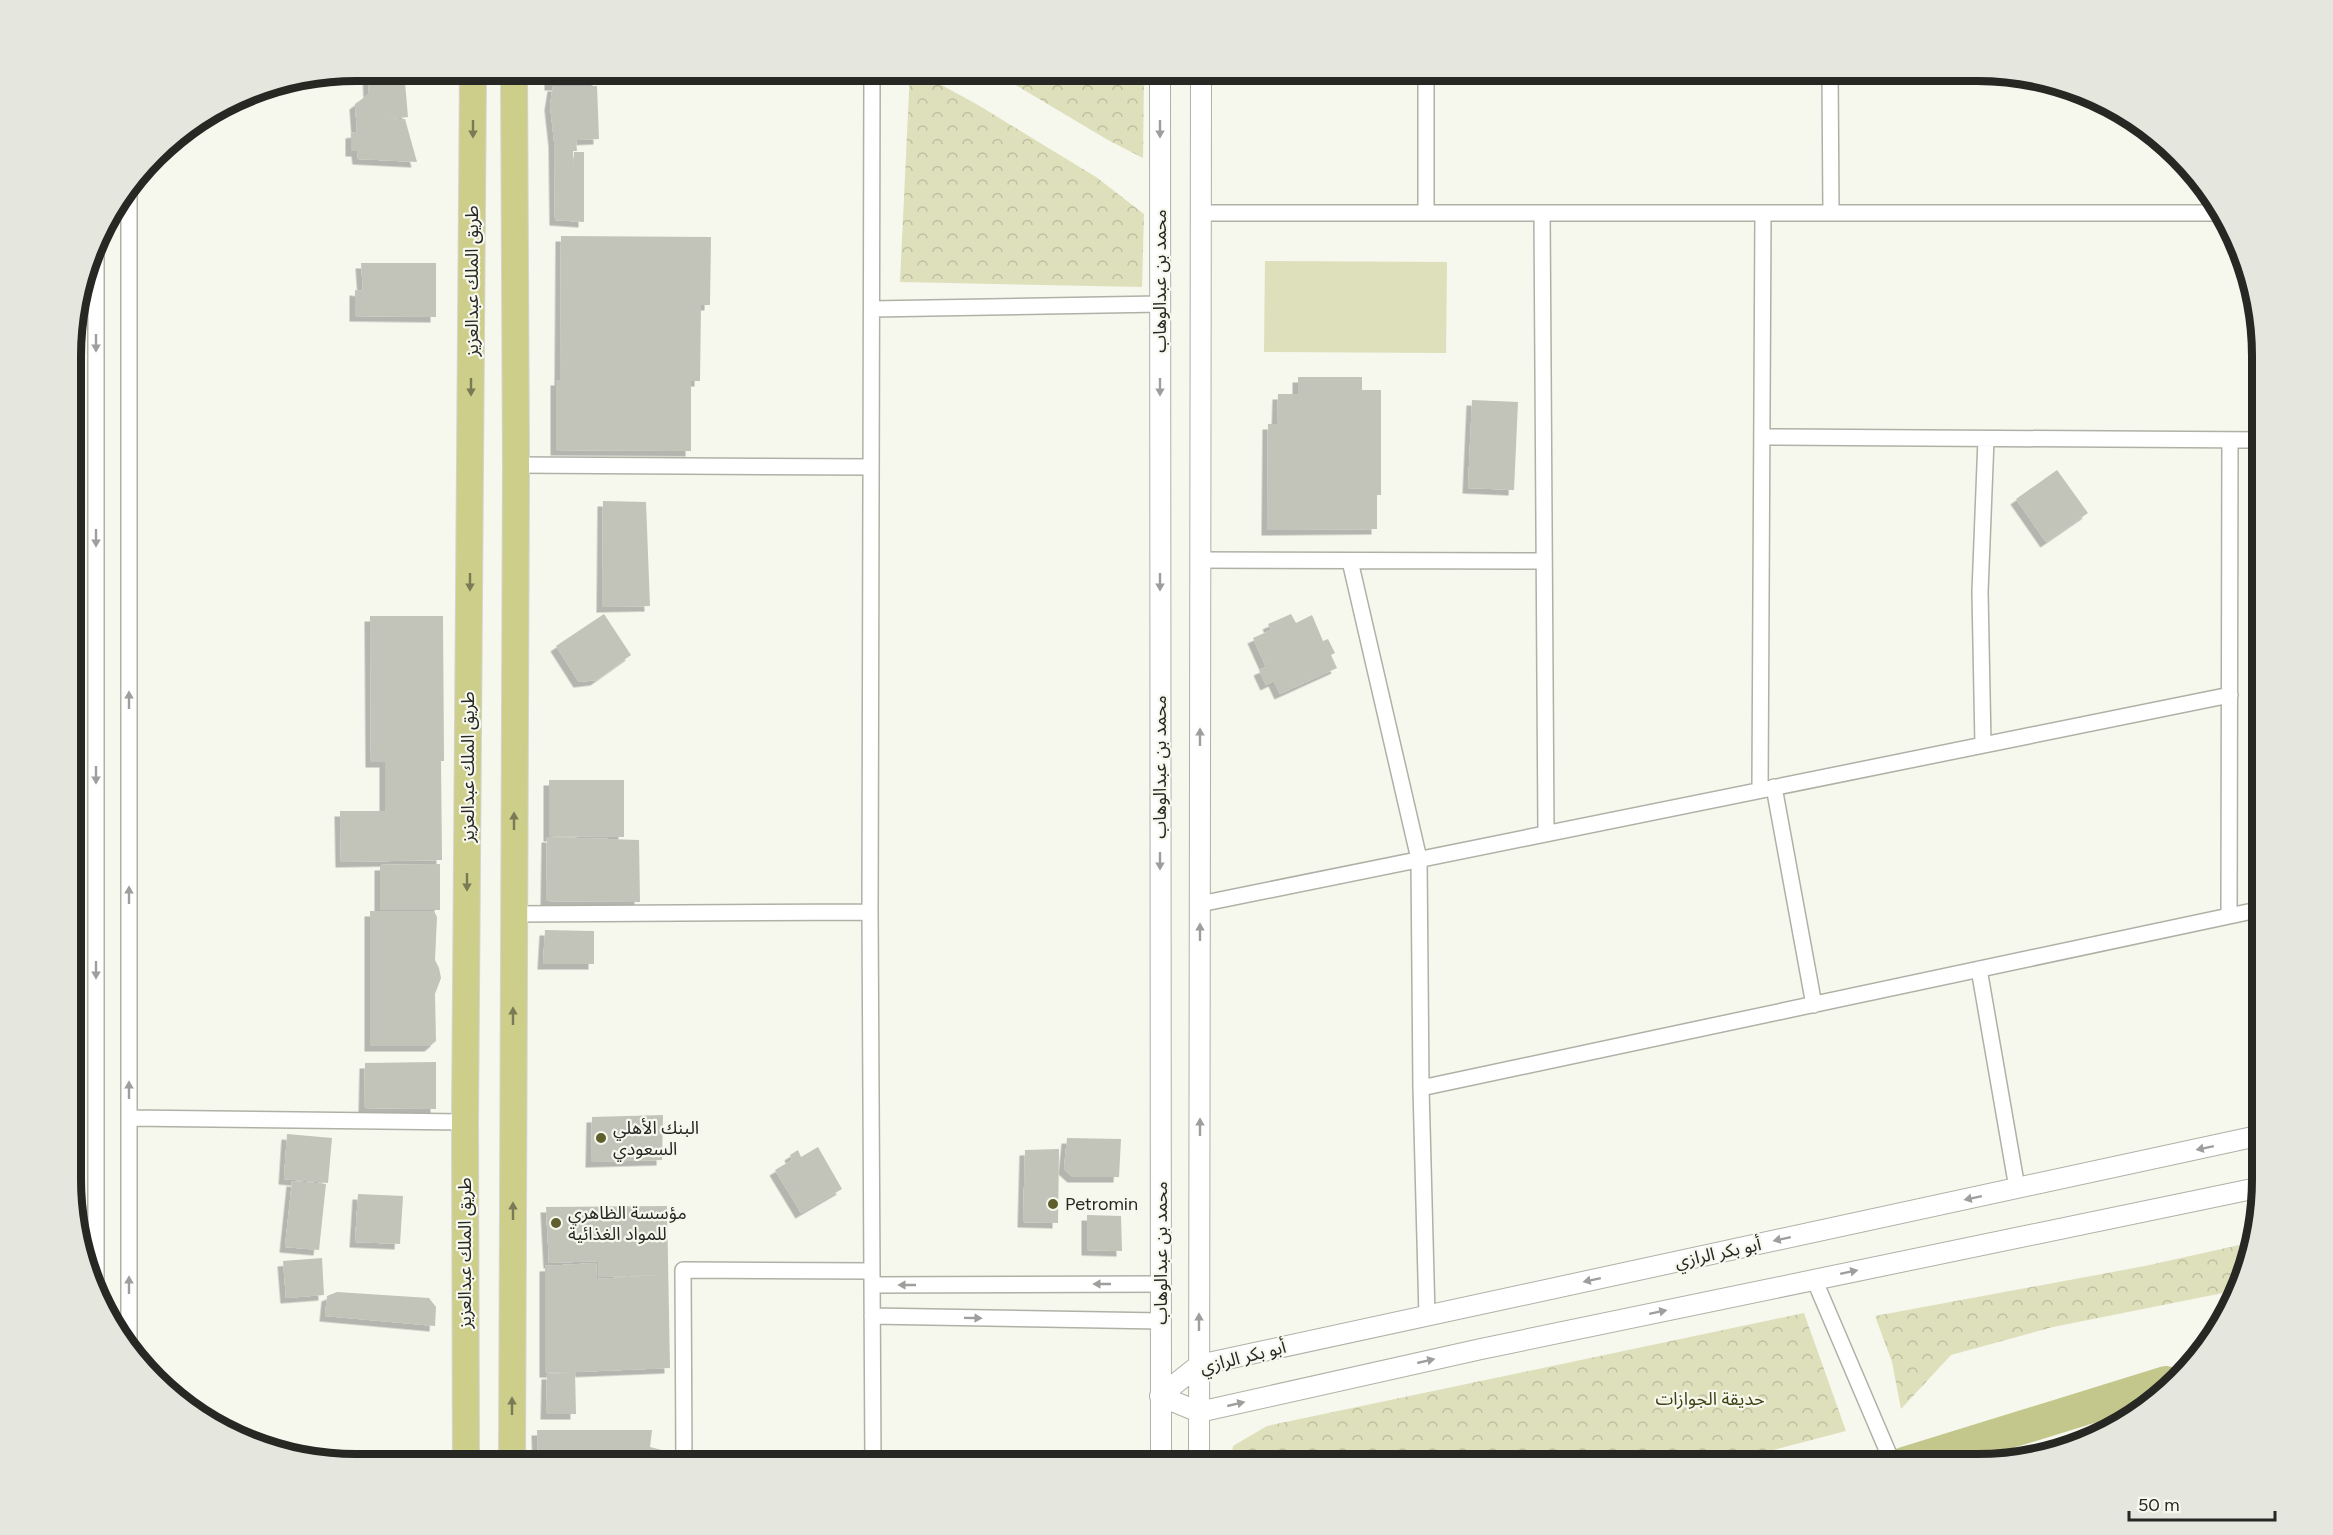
<svg xmlns="http://www.w3.org/2000/svg" width="2333" height="1535" font-family="Figtree,'Noto Sans Arabic',sans-serif">
<style>
.grass{fill:#dee0bb}
.park{fill:url(#park-crowns)}
.lines{fill:none;stroke-linecap:round;stroke-linejoin:round}
.river{stroke:#c4c78b;stroke-width:34}
.building{fill:#c2c3b9;filter:url(#shadow)}
.minor-casing{stroke:#b0b0a7;stroke-width:18}
.tertiary-casing{stroke:#b0b0a7;stroke-width:22}
.trunk-casing{stroke:#d4d4d3;stroke-width:28}
.minor{stroke:#fff;stroke-width:15}
.tertiary{stroke:#fff;stroke-width:20}
.trunk{stroke:#ccce8a;stroke-width:26}
.oneway{fill:#7a7a56}
.oneway2{fill:#9e9e9c}
.poi-dot{fill:#5e5f2c;stroke:#f6f7ed;stroke-width:2}
.labels{text-anchor:middle;stroke-width:4.5;stroke-linejoin:round;paint-order:stroke}
.street-label{font-size:18px;fill:#272723;stroke:#f6f7ed}
.poi-label{font-size:18px;fill:#272723;stroke:#f6f7ed;text-anchor:start}
.park-label{font-size:18px;fill:#414214;stroke:#f6f7ed}
.rim{fill:none;stroke:#272723;stroke-width:8}
</style>
<defs>
<pattern id="park-crowns" width="20" height="18" patternUnits="userSpaceOnUse" patternTransform="scale(1.5)"><rect width="20" height="18" fill="#dee0bb"/><path d="M2 6a3 3 0 1 1 6 0M12 15a3 3 0 1 1 6 0" fill="none" stroke="#bec0a0"/></pattern>
<filter id="shadow"><feDropShadow dx="-5.5" dy="5.5" stdDeviation="0" flood-color="#0004"/></filter>
</defs>
<rect width="100%" height="100%" fill="#f6f7ed"/>
<path class="grass" d="M 1265,261 L 1447,262 L 1446,353 L 1264,352 Z"/>
<path class="park" d="M 910,71 L 916,71 L 978,105 L 1096,177 L 1144,214 L 1142,287 L 900,282 Z
M 992,71 L 1144,71 L 1143,158 L 1108,140 Z
M 2253,1242 L 2247,1271 L 2238,1290 L 2053,1327 L 1951,1355 L 1901,1409 L 1892,1362 L 1875,1316 L 2145,1266 Z
M 1804,1313 L 1846,1431 L 1719,1464 L 1230,1464 L 1233,1446 L 1267,1426 Z"/>
<g class="lines">
<path class="river" d="M 1904,1464 L 2166,1383"/>
</g>
<path class="building" d="M 368,71 L 404,71 L 408,117 L 389,119 L 405,119 L 417,162 L 358,159 L 357,151 L 351,151 L 351,133 L 357,132 L 355,104 L 369,94 Z
M 550,71 L 597,71 L 598,85 L 550,85 Z
M 553,86 L 597,86 L 599,139 L 576,140 L 577,151 L 573,151 L 573,168 L 574,152 L 584,152 L 584,222 L 555,220 L 554,141 L 550,105 Z
M 561,236 L 711,237 L 710,305 L 701,305 L 700,381 L 691,381 L 691,451 L 556,450 L 556,380 L 560,380 Z
M 361,263 L 436,263 L 436,317 L 355,316 L 355,290 L 363,291 Z
M 1298,377 L 1362,377 L 1362,390 L 1381,390 L 1381,495 L 1377,495 L 1377,529 L 1267,530 L 1268,424 L 1277,424 L 1278,394 L 1298,394 Z
M 1472,400 L 1518,402 L 1514,490 L 1468,488 Z
M 2057,470 L 2088,513 L 2046,542 L 2016,499 Z
M 603,501 L 646,502 L 650,606 L 602,607 Z
M 604,614 L 631,655 L 596,680 L 579,682 L 556,646 Z
M 1291,614 L 1296,623 L 1312,615 L 1323,641 L 1328,639 L 1335,653 L 1331,655 L 1337,668 L 1280,694 L 1274,681 L 1266,685 L 1259,670 L 1266,667 L 1253,638 L 1271,630 L 1268,624 Z
M 370,616 L 443,616 L 444,761 L 441,761 L 442,860 L 341,862 L 340,811 L 385,811 L 385,762 L 371,762 Z
M 549,780 L 624,780 L 624,837 L 549,836 Z
M 547,837 L 639,840 L 640,902 L 546,901 Z
M 440,864 L 440,910 L 380,910 L 380,865 Z
M 370,911 L 434,911 L 437,917 L 435,960 L 439,968 L 441,978 L 435,994 L 436,1041 L 430,1046 L 370,1046 Z
M 545,930 L 594,931 L 594,964 L 543,964 Z
M 436,1062 L 436,1109 L 364,1108 L 365,1063 Z
M 663,1115 L 662,1160 L 591,1162 L 592,1117 Z
M 287,1134 L 332,1138 L 328,1183 L 284,1179 Z
M 1067,1138 L 1121,1139 L 1119,1177 L 1073,1177 L 1064,1169 Z
M 818,1147 L 842,1189 L 801,1213 L 775,1170 L 792,1160 L 790,1155 L 798,1150 L 801,1157 Z
M 1059,1149 L 1058,1223 L 1023,1222 L 1025,1150 Z
M 292,1181 L 326,1184 L 319,1250 L 285,1247 Z
M 358,1194 L 403,1196 L 400,1244 L 355,1242 Z
M 667,1206 L 670,1368 L 575,1372 L 576,1414 L 546,1414 L 547,1374 L 571,1373 L 545,1372 L 545,1266 L 596,1263 L 597,1279 L 660,1275 L 599,1277 L 598,1261 L 549,1263 L 546,1207 Z
M 1087,1215 L 1121,1216 L 1122,1251 L 1087,1250 Z
M 322,1258 L 324,1295 L 286,1298 L 283,1261 Z
M 337,1292 L 429,1298 L 436,1307 L 435,1326 L 325,1316 L 327,1296 Z
M 537,1430 L 652,1430 L 650,1447 L 662,1450 L 661,1464 L 538,1464 Z"/>
<g class="lines">
<g class="minor-casing">
<path id="minor" d="M 872,71 L 870,912 L 873,1464
M 1830,71 L 1831,213
M 1201,213 L 2224,213
M 1426,213 L 1426,71
M 1542,213 L 1546,833
M 78,301 L 96,302
M 872,309 L 1160,304
M 1762,437 L 2262,440
M 516,465 L 871,467
M 1200,560 L 1544,561
M 1350,561 L 1419,859 L 1421,1088 L 1427,1316
M 1983,745 L 1980,592 L 1986,439
M 1774,787 L 1814,1005
M 1760,790 L 1763,213
M 1200,904 L 2230,695
M 514,914 L 870,912
M 2229,916 L 2230,440
M 1979,969 L 2017,1188
M 1421,1088 L 2262,909
M 129,1118 L 465,1122
M 1814,1279 L 1893,1464
M 96,1284 L 96,243
M 872,1285 L 1161,1284
M 872,1316 L 1161,1321
M 129,1343 L 129,191
M 684,1464 L 683,1270 L 872,1271"/>
</g>
<g class="tertiary-casing">
<path id="tertiary" d="M 1160,71 L 1161,1464
M 2262,1135 L 1199,1365 L 1160,1396 L 1199,1412 L 1481,1349 L 2262,1187
M 1199,1464 L 1201,71"/>
</g>
<g class="trunk-casing">
<path id="trunk" d="M 466,1464 L 465,1122 L 473,71
M 512,1464 L 516,465 L 514,71"/>
</g>
<use href="#minor" class="minor"/>
<use href="#tertiary" class="tertiary"/>
<use href="#trunk" class="trunk"/>
</g>
<defs><path id="oneway-solid" d="M-6-.8H1V-3.2L6.5 0L1 3.2V.8H-6Z" transform="scale(1.5)"/></defs>
<g class="oneway">
<use href="#oneway-solid" transform="translate(473 129) rotate(90)"/>
<use href="#oneway-solid" transform="translate(471 387) rotate(90)"/>
<use href="#oneway-solid" transform="translate(470 582) rotate(90)"/>
<use href="#oneway-solid" transform="translate(514 821) rotate(-90)"/>
<use href="#oneway-solid" transform="translate(467 882) rotate(90)"/>
<use href="#oneway-solid" transform="translate(513 1016) rotate(-90)"/>
<use href="#oneway-solid" transform="translate(513 1211) rotate(-90)"/>
<use href="#oneway-solid" transform="translate(512 1406) rotate(-90)"/>
</g>
<g class="oneway2">
<use href="#oneway-solid" transform="translate(1160 129) rotate(90)"/>
<use href="#oneway-solid" transform="translate(96 343) rotate(90)"/>
<use href="#oneway-solid" transform="translate(1160 387) rotate(90)"/>
<use href="#oneway-solid" transform="translate(96 538) rotate(90)"/>
<use href="#oneway-solid" transform="translate(1160 582) rotate(90)"/>
<use href="#oneway-solid" transform="translate(129 700) rotate(-90)"/>
<use href="#oneway-solid" transform="translate(1200 737) rotate(-90)"/>
<use href="#oneway-solid" transform="translate(96 775) rotate(90)"/>
<use href="#oneway-solid" transform="translate(1160 861) rotate(90)"/>
<use href="#oneway-solid" transform="translate(129 895) rotate(-90)"/>
<use href="#oneway-solid" transform="translate(1200 932) rotate(-90)"/>
<use href="#oneway-solid" transform="translate(96 970) rotate(90)"/>
<use href="#oneway-solid" transform="translate(129 1090) rotate(-90)"/>
<use href="#oneway-solid" transform="translate(1200 1127) rotate(-90)"/>
<use href="#oneway-solid" transform="translate(2205 1148) rotate(168)"/>
<use href="#oneway-solid" transform="translate(1973 1198) rotate(168)"/>
<use href="#oneway-solid" transform="translate(1782 1239) rotate(168)"/>
<use href="#oneway-solid" transform="translate(1849 1272) rotate(-12)"/>
<use href="#oneway-solid" transform="translate(1592 1280) rotate(168)"/>
<use href="#oneway-solid" transform="translate(1102 1284) rotate(180)"/>
<use href="#oneway-solid" transform="translate(129 1285) rotate(-90)"/>
<use href="#oneway-solid" transform="translate(907 1285) rotate(180)"/>
<use href="#oneway-solid" transform="translate(1658 1312) rotate(-12)"/>
<use href="#oneway-solid" transform="translate(973 1318) rotate(1)"/>
<use href="#oneway-solid" transform="translate(1199 1322) rotate(-90)"/>
<use href="#oneway-solid" transform="translate(1426 1361) rotate(-13)"/>
<use href="#oneway-solid" transform="translate(1236 1404) rotate(-13)"/>
</g>
<g class="poi-dot">
<circle cx="601" cy="1138" r="6"/>
<circle cx="1053" cy="1204" r="6"/>
<circle cx="556" cy="1223" r="6"/>
</g>
<g class="labels">
<g class="street-label">
<text transform="translate(472 281) rotate(-90)" y="6">طريق الملك عبدالعزيز</text>
<text transform="translate(1160 281) rotate(-90)" y="6">محمد بن عبدالوهاب</text>
<text transform="translate(468 767) rotate(-90)" y="6">طريق الملك عبدالعزيز</text>
<text transform="translate(1160 767) rotate(-90)" y="6">محمد بن عبدالوهاب</text>
<text transform="translate(465 1253) rotate(-90)" y="6">طريق الملك عبدالعزيز</text>
<text transform="translate(1161 1253) rotate(-90)" y="6">محمد بن عبدالوهاب</text>
<text transform="translate(1718 1253) rotate(-12)" y="6">أبو بكر الرازي</text>
<text transform="translate(1243 1357) rotate(-14)" y="6">أبو بكر الرازي</text>
</g>
<g class="poi-label">
<text x="613" y="1134">البنك الأهلي<tspan x="613" dy="21">السعودي</tspan></text>
<text x="1065" y="1210">Petromin</text>
<text x="568" y="1219">مؤسسة الظاهري<tspan x="568" dy="21">للمواد الغذائية</tspan></text>
</g>
<g class="park-label">
<text x="1710" y="1405">حديقة الجوازات</text>
</g>
</g>
<path d="M0 0H2333V1535H0ZM356 81H1977A275 275 0 0 1 2252 356V1179A275 275 0 0 1 1977 1454H356A275 275 0 0 1 81 1179V356A275 275 0 0 1 356 81Z" fill="#e5e6dd" fill-rule="evenodd"/>
<path class="rim" d="M356 81H1977A275 275 0 0 1 2252 356V1179A275 275 0 0 1 1977 1454H356A275 275 0 0 1 81 1179V356A275 275 0 0 1 356 81Z"/>
<path d="M2129 1511v9h146v-9" fill="none" stroke="#272723" stroke-width="3"/>
<text x="2138" y="1511" font-size="18" fill="#272723" stroke="#f6f7ed" stroke-width="4.5" paint-order="stroke">50 m</text>
</svg>
